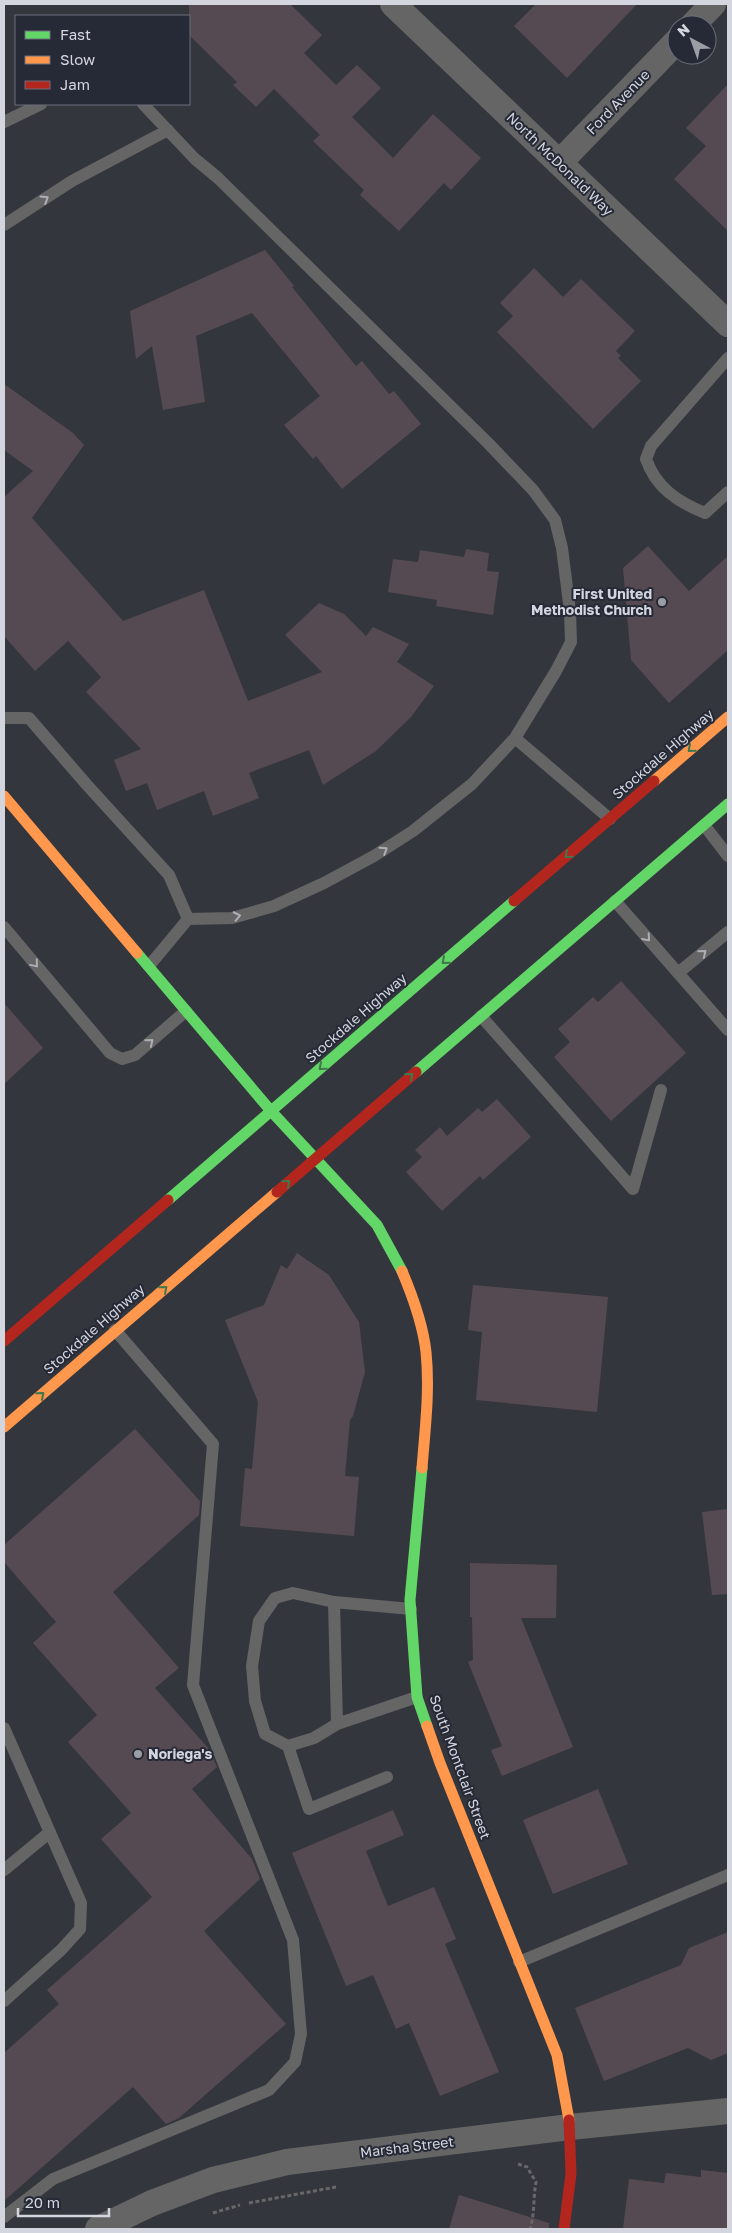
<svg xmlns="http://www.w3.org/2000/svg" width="732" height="2233" font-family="'Golos Text',sans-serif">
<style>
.building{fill:#554a52}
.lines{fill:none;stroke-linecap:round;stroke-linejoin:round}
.path{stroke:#686769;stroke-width:3;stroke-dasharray:4 2.5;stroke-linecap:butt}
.lane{stroke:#666565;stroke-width:12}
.street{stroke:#666565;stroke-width:26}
.fast{stroke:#63d668;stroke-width:11}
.slow{stroke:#ff974d;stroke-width:11}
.jam{stroke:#b3261e;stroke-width:11}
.oneway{stroke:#aeaeb4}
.oneway2{stroke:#41774c}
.poi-dot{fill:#9c9ea6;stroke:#262936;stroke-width:2}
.labels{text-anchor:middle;stroke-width:4;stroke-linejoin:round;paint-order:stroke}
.street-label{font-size:14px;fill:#d4d6df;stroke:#262936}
.poi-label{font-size:14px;font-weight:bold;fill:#d4d6df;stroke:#262936;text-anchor:end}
</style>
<rect width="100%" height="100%" fill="#34363d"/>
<path class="building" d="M 189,4 L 290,4 L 322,35 L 304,53 L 336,85 L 357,65 L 381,88 L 352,117 L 393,158 L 433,114 L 481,158 L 451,190 L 444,183 L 399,231 L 360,195 L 364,190 L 313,141 L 320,135 L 274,89 L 256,107 L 233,85 L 237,82 L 189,35 Z
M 536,4 L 637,4 L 567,78 L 514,26 Z
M 728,84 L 728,231 L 674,179 L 706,146 L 686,128 Z
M 265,250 L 294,286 L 292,287 L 356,366 L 362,361 L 389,394 L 394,391 L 421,424 L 342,489 L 316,456 L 313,459 L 284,425 L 320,396 L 252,313 L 196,336 L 205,402 L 163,410 L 152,346 L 136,359 L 130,311 Z
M 534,268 L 563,297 L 581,279 L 635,331 L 616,351 L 621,356 L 618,358 L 641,381 L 593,429 L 497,332 L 513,316 L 500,303 Z
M 4,384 L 73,433 L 84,445 L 32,518 L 123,621 L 204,590 L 248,701 L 322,672 L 285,635 L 319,603 L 344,614 L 366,636 L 373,627 L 409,644 L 397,662 L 434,686 L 411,717 L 376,751 L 323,785 L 309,750 L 249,773 L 259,798 L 213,816 L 204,791 L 157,810 L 147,783 L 126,791 L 114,760 L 141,749 L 86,692 L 101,677 L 68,641 L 35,671 L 4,636 L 4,497 L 33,471 L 4,450 Z
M 648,546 L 689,591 L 728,556 L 728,650 L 669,703 L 631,660 L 623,568 Z
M 466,549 L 489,553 L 487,571 L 499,572 L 493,615 L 436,606 L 437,600 L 388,592 L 393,559 L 418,562 L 420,550 L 464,557 Z
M 621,981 L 686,1053 L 611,1121 L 554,1057 L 570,1042 L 558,1029 L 593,997 L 598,1002 Z
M 4,1003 L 43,1048 L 4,1084 Z
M 497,1099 L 531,1137 L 483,1180 L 480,1176 L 442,1211 L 406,1172 L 422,1157 L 415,1150 L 440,1127 L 447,1136 L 478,1108 L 482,1112 Z
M 297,1253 L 329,1275 L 359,1322 L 365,1372 L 353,1416 L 350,1420 L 345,1476 L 359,1477 L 354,1536 L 240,1526 L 245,1468 L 252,1469 L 258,1402 L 225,1320 L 264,1305 L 281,1265 L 287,1269 Z
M 473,1285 L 608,1297 L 597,1412 L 476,1400 L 482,1332 L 468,1330 Z
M 135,1429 L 200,1501 L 199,1515 L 113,1592 L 179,1668 L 155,1688 L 209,1749 L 217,1767 L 192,1789 L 252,1859 L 260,1879 L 204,1931 L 286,2024 L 179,2118 L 166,2124 L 133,2087 L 4,2201 L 4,2053 L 59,2004 L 47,1990 L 152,1897 L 101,1839 L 131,1813 L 68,1742 L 97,1715 L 33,1643 L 56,1622 L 4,1562 L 4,1545 Z
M 728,1509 L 728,1594 L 712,1595 L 702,1512 Z
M 470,1563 L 557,1565 L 556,1618 L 521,1618 L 573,1747 L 502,1776 L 491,1750 L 502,1746 L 468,1662 L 473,1660 L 472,1617 L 470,1617 Z
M 598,1789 L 628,1864 L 553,1894 L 523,1820 Z
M 393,1810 L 404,1835 L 366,1851 L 388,1906 L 434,1887 L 456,1939 L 445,1944 L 499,2072 L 440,2096 L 409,2023 L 396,2029 L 373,1975 L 346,1986 L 292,1853 Z
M 728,1932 L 728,2053 L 711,2060 L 688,2048 L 604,2081 L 575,2008 L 681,1965 L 689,1948 Z
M 701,2170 L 728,2173 L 728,2229 L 623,2229 L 629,2179 L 664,2183 L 666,2173 L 701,2177 Z
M 459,2195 L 549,2223 L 549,2229 L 449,2229 Z"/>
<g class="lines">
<path class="path" d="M 518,2164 L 527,2167 L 536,2182 C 533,2198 535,2213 530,2229
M 249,2203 L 336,2187
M 213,2213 L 240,2205"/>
<path class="lane" d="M 143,104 L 195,159 L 218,178 L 488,443 L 533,490 L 555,520 L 562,548 L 570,611 L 571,642 L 556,671 L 515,738 L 472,784 L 413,831 L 374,856 L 324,883 L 274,906 L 232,918 L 188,919
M 4,122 L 41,104
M 4,225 L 72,181 L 168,130
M 728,358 L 651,446 L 646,459 C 656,488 678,502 705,513 L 728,492
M 4,718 L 29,718 L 87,785 L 169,875 L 188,919 L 149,966
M 515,738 L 610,819
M 704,825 L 728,856
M 615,901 L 728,1030
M 4,927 L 110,1053 L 122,1059 L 135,1055 L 186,1011
M 678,973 L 728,932
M 481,1016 L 633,1189 L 661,1090
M 334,1602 L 337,1724 L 417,1697
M 337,1724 L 314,1738 L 288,1746 L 265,1734 L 255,1701 L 252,1666 L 259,1621 L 275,1598 L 293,1593 L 334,1602 L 411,1609
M 4,1728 L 81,1903 L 80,1929 L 61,1950 L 4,2001
M 288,1746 L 309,1809 L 387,1777
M 4,1870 L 50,1832
M 519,1962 L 728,1875
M 4,2217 L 53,2179 L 269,2090 L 295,2062 L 301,2034 L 293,1940 L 193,1685 L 213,1444 L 115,1330"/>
<path class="street" d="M 393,4 L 728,324
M 693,25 L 713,4
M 559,163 L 677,41
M 98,2229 L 152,2203 L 213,2180 L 287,2162 L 570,2127 L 728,2111"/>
<path class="fast" d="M 137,953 L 271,1111 L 377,1225 L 402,1271
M 416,1072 L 728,804
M 168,1200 L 514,901
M 422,1468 L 410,1600 L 417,1697 L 427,1726"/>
<path class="slow" d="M 654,781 L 728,717
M 4,796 L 137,953
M 402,1271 C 413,1297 423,1324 426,1352 C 430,1391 425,1429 422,1468
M 4,1427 L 277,1192
M 427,1726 L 440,1763 L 557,2055 L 569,2120"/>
<path class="jam" d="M 514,901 L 654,781
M 277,1192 L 416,1072
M 4,1341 L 168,1200
M 564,2229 L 571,2174 L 569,2120"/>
</g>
<defs><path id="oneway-chevron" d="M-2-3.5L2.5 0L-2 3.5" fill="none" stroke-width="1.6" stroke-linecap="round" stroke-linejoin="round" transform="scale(1.25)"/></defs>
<g class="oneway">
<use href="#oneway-chevron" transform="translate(45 199) rotate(-32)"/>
<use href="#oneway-chevron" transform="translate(384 850) rotate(-33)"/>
<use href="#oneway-chevron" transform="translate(237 916) rotate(-12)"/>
<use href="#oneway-chevron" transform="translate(647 938) rotate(49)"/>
<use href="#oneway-chevron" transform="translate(703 953) rotate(-39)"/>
<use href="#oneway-chevron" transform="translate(35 964) rotate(50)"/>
<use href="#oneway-chevron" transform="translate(150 1042) rotate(-40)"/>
</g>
<g class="oneway2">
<use href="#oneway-chevron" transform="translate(691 749) rotate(139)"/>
<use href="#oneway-chevron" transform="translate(568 855) rotate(139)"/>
<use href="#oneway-chevron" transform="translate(445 961) rotate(139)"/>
<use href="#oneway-chevron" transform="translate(322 1067) rotate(139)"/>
<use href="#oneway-chevron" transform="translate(410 1076) rotate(-41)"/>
<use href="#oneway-chevron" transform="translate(287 1183) rotate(-41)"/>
<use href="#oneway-chevron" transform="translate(164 1289) rotate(-41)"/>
<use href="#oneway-chevron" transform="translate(41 1395) rotate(-41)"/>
</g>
<g class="poi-dot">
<circle cx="662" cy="602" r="5"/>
<circle cx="138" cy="1754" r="5"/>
</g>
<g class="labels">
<g class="street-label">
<text transform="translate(618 102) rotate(-46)" y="5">Ford Avenue</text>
<text transform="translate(560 164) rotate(44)" y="5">North McDonald Way</text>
<text transform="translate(663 754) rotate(-41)" y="5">Stockdale Highway</text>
<text transform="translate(356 1018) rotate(-41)" y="5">Stockdale Highway</text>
<text transform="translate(94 1329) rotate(-41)" y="5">Stockdale Highway</text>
<text transform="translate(460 1767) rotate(70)" y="5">South Montclair Street</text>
<text transform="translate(407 2147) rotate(-7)" y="5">Marsha Street</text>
</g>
<g class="poi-label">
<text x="652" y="599">First United<tspan x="652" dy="16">Methodist Church</tspan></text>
<text x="148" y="1759" text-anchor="start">Noriega's</text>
</g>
</g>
<rect width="732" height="2233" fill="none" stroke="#d4d6df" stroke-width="10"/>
<rect x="15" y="15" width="175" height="90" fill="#262936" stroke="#6c6e7a"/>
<rect x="25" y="31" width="25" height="8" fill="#63d668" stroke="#6c6e7a"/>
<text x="60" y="40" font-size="15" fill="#d4d6df">Fast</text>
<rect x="25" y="56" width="25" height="8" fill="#ff974d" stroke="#6c6e7a"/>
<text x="60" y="65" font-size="15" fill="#d4d6df">Slow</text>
<rect x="25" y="81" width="25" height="8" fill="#b3261e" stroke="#6c6e7a"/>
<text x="60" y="90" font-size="15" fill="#d4d6df">Jam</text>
<g transform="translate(692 40) rotate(319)"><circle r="24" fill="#262936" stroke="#6c6e7a"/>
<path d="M0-4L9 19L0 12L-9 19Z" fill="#9c9ea6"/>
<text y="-8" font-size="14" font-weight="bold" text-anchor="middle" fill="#d4d6df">N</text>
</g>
<path d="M18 2208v8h91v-8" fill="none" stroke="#d4d6df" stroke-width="2.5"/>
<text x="25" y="2208" font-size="15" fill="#d4d6df" stroke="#262936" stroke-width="4" paint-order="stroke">20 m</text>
</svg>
